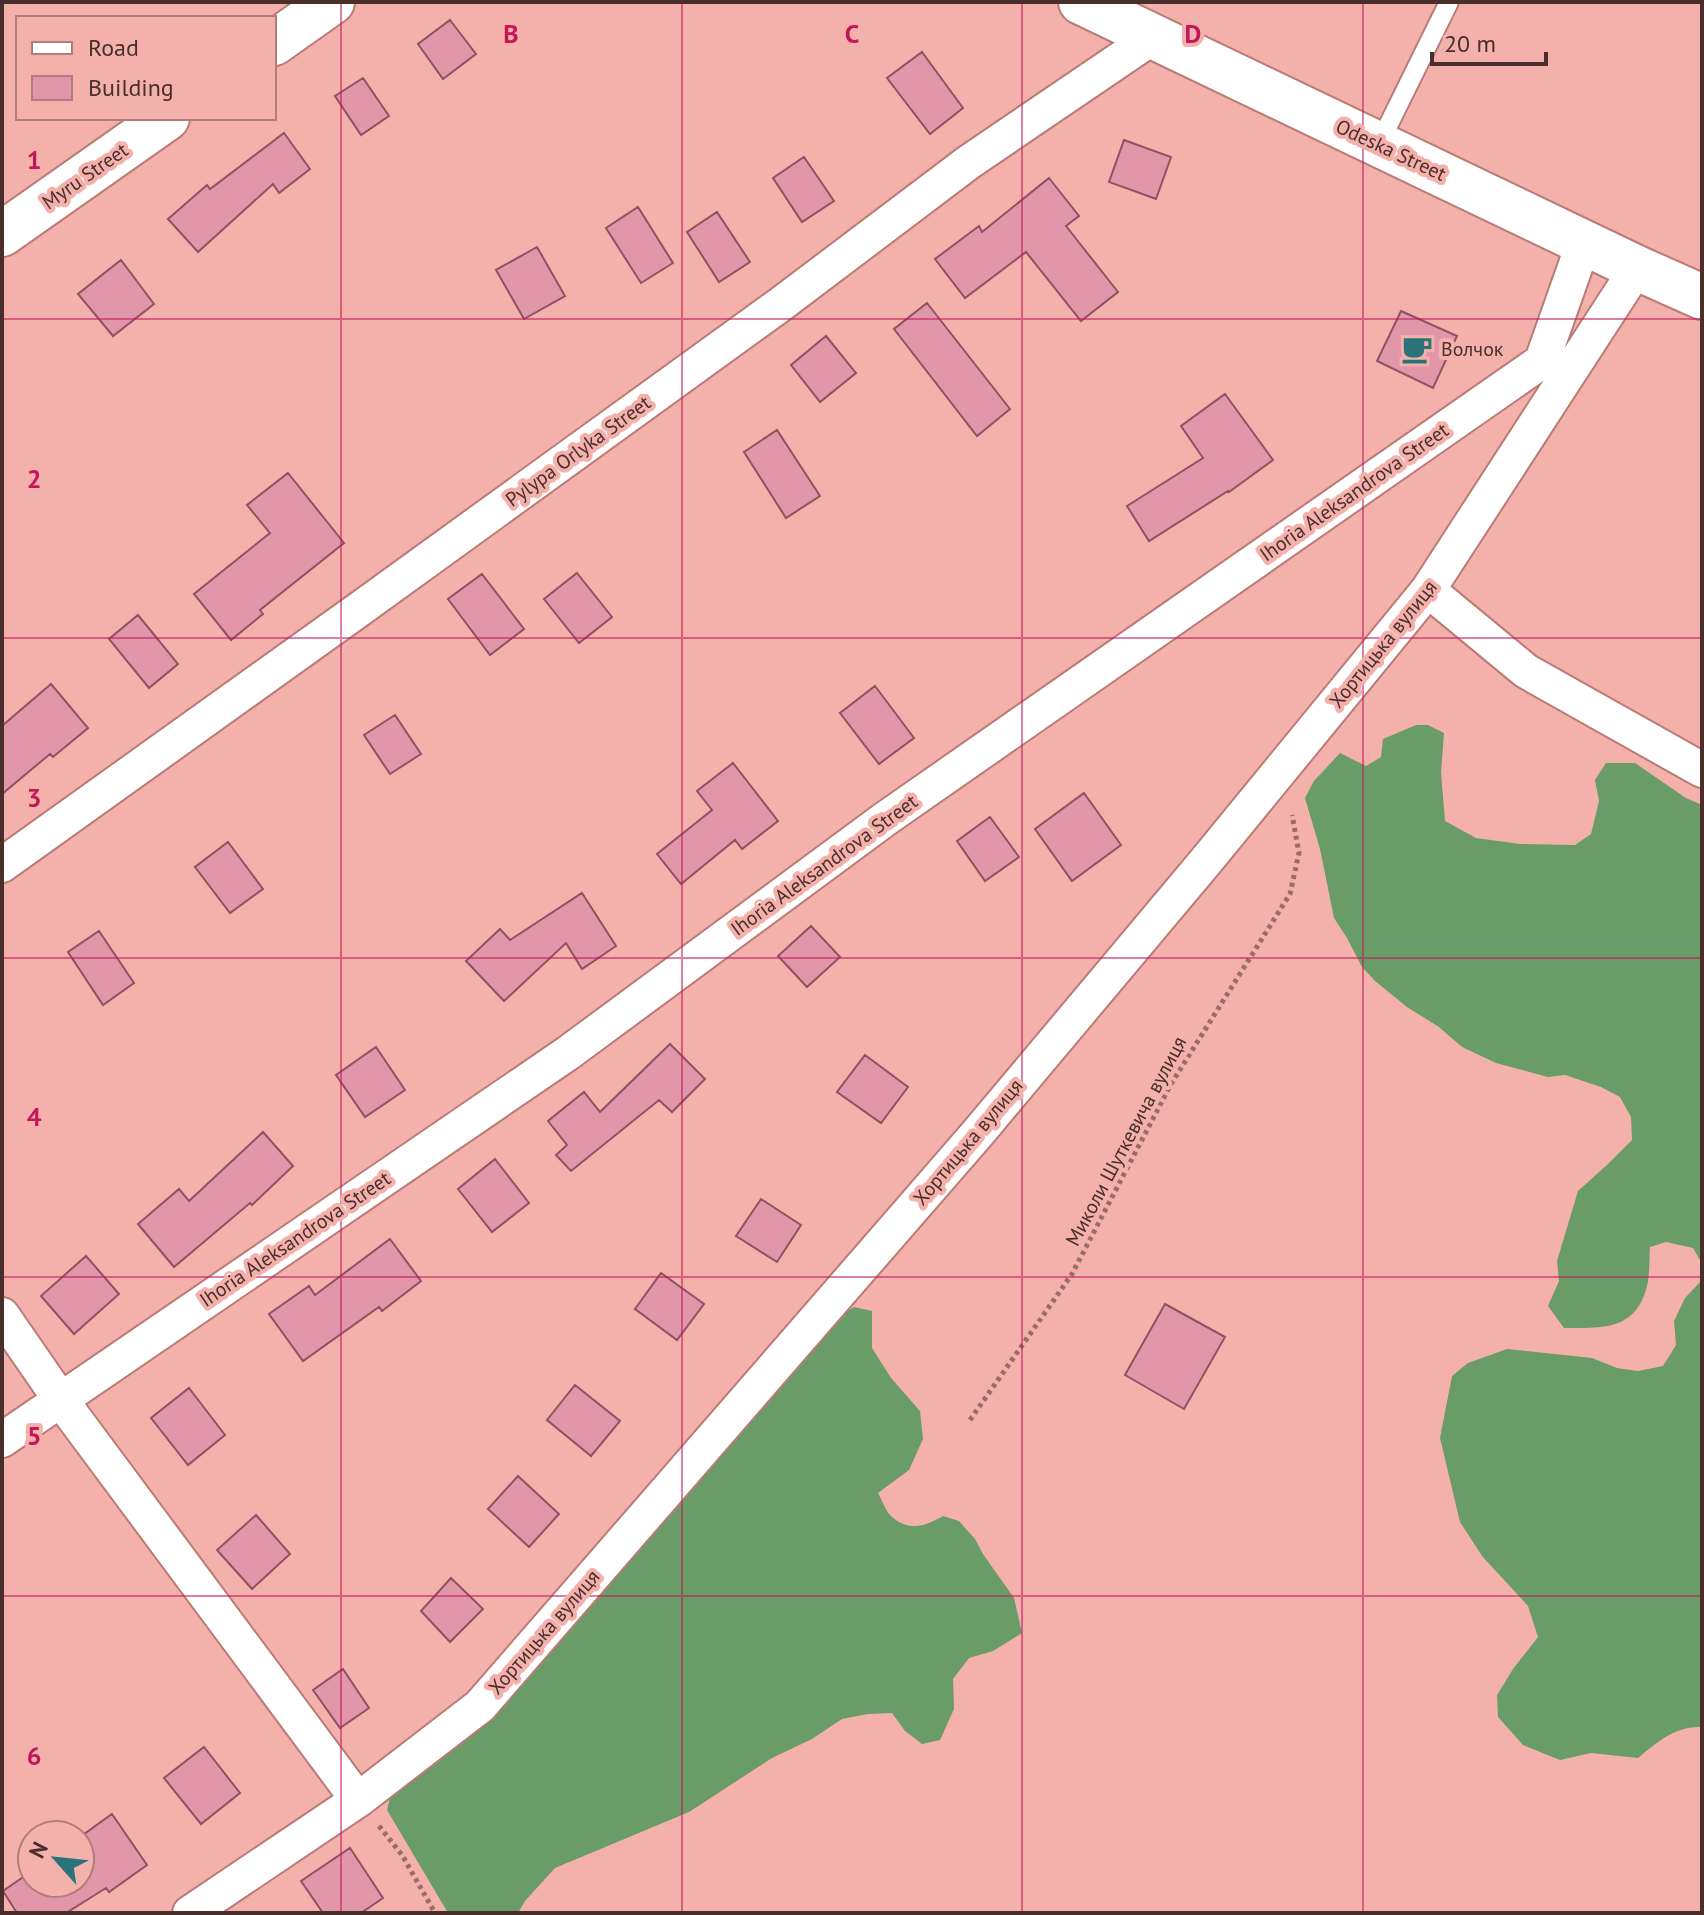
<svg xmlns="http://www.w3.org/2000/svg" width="1704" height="1915" font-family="'PT Sans',sans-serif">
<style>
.forest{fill:#699c67}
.building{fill:#e296a9;stroke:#8d5362;stroke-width:2}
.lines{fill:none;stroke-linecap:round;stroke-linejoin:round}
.lane-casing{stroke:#ba7b77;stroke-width:22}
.street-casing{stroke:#ba7b77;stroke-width:38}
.secondary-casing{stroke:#ba7b77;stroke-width:48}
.path{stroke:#9a6c69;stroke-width:5;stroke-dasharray:4 4;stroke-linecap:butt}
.lane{stroke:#fff;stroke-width:18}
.street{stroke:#fff;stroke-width:34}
.secondary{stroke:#fff;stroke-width:44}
.grid{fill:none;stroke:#c2185b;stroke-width:2;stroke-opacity:0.55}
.labels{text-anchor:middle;stroke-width:8;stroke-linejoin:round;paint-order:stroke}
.street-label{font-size:20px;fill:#492e2c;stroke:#f4b1ac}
.poi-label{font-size:20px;fill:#492e2c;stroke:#f4b1ac;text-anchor:start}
.grid-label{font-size:26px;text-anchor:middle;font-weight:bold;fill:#c2185b;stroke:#f4b1ac;stroke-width:8;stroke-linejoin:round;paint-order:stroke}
</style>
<rect width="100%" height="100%" fill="#f4b1ac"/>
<path class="forest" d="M 1416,725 L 1428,725 L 1444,733 L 1441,773 L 1445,821 L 1476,838 L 1520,844 L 1575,845 L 1591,834 L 1599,801 L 1595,780 L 1606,763 L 1635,763 L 1686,798 L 1702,805 L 1702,1264 L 1693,1248 L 1666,1242 L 1650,1247 C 1649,1260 1650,1274 1647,1286 C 1636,1331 1602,1328 1564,1328 L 1548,1306 L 1559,1281 L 1557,1261 L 1578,1191 L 1608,1164 L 1632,1140 L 1631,1117 L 1620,1097 L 1601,1087 L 1565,1075 L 1548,1077 L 1496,1063 L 1462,1047 L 1439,1027 L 1407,1007 L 1375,981 L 1362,967 L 1347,938 L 1334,918 L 1320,849 L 1305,798 L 1314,781 L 1340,753 L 1366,766 L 1381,757 L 1383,739 Z
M 1702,1280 L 1702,1727 C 1675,1726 1657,1742 1638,1758 L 1591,1753 L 1560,1760 L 1523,1745 L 1498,1717 L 1497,1695 L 1513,1669 L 1538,1637 L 1528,1606 L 1482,1556 L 1460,1522 L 1440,1438 L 1452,1376 L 1468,1363 L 1507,1349 L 1592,1358 L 1617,1368 L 1638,1371 L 1663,1366 L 1676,1345 L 1674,1321 L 1685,1298 Z
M 854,1307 L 872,1311 L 872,1348 L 891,1378 L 920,1411 L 923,1439 L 909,1470 L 878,1493 C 882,1500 886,1512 892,1517 C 909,1532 926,1526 943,1516 L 959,1521 L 975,1539 L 983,1554 L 1014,1598 L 1022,1633 L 993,1651 L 969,1658 L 953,1679 L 954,1709 L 940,1740 L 922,1744 L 905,1731 L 892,1713 L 868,1714 L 842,1719 L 812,1739 L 772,1758 L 689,1812 L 555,1868 L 525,1901 L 518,1913 L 448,1913 L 387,1810 L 392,1789 L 827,1324 Z"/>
<path class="building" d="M 450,20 L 476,54 L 443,79 L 418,44 Z
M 922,52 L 963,108 L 930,134 L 887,78 Z
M 363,78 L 389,116 L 361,135 L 335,96 Z
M 284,133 L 310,169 L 279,193 L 273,184 L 198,252 L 168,219 L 207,185 L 210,189 Z
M 1124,140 L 1171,157 L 1156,199 L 1109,182 Z
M 804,157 L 834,201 L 802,222 L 773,178 Z
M 1049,178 L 1079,216 L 1066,226 L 1118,292 L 1081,321 L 1026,252 L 965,298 L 935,259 L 979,226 L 982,232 Z
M 638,207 L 673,263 L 641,283 L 606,228 Z
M 717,212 L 750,262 L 719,282 L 687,232 Z
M 537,247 L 565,296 L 524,319 L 496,270 Z
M 121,260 L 154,304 L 113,336 L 78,294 Z
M 927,303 L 1010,409 L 977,436 L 894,329 Z
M 1401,311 L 1457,336 L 1433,388 L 1377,361 Z
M 826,336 L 856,373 L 820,402 L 791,365 Z
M 1225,394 L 1273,460 L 1229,492 L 1228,491 L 1149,541 L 1127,506 L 1203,458 L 1181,426 Z
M 777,430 L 820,496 L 786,518 L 744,452 Z
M 288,473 L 344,543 L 260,610 L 263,614 L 231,640 L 194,594 L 270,533 L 247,505 Z
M 577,573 L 612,617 L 579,643 L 544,599 Z
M 482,574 L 524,629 L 490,655 L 448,599 Z
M 138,615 L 178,664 L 149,688 L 109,639 Z
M 51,684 L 88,728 L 53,757 L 50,754 L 2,794 L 2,726 Z
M 875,686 L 914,738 L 879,764 L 840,713 Z
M 395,715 L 421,754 L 390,774 L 364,735 Z
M 733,763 L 778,821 L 742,849 L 735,840 L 681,884 L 657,854 L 712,810 L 697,791 Z
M 1084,793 L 1121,845 L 1072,881 L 1035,829 Z
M 990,817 L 1019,857 L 985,881 L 957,841 Z
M 228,842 L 263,889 L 230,913 L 195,867 Z
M 582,893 L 616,946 L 582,969 L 566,943 L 504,1001 L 466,961 L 500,929 L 510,940 Z
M 811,926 L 840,957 L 807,987 L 778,956 Z
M 99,931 L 134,983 L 103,1005 L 68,952 Z
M 670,1044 L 705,1079 L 672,1112 L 659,1100 L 571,1171 L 556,1155 L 567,1145 L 548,1121 L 584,1092 L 600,1112 Z
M 376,1047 L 405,1090 L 365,1117 L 336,1075 Z
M 865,1055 L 908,1087 L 881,1123 L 837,1092 Z
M 263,1132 L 293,1166 L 252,1205 L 250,1203 L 174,1267 L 138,1224 L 179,1189 L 189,1201 Z
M 495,1159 L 529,1203 L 492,1232 L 458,1189 Z
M 761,1199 L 801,1225 L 777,1262 L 736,1236 Z
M 390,1239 L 421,1281 L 382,1311 L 379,1307 L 303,1361 L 269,1314 L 309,1286 L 315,1295 Z
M 86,1256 L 119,1294 L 74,1334 L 41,1296 Z
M 661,1273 L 704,1304 L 677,1340 L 635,1309 Z
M 1165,1304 L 1225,1337 L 1184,1409 L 1125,1375 Z
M 575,1385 L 620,1421 L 591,1456 L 547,1420 Z
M 189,1388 L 225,1435 L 188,1465 L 151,1418 Z
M 518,1476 L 559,1514 L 529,1547 L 488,1509 Z
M 256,1515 L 290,1554 L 252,1589 L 217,1550 Z
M 451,1578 L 483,1609 L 450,1642 L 421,1611 Z
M 343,1669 L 369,1708 L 340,1728 L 313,1690 Z
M 204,1747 L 240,1793 L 201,1824 L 164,1778 Z
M 112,1814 L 147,1865 L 109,1892 L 106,1888 L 66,1913 L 17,1913 L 3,1891 L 32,1871 L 32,1883 L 80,1883 L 80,1837 Z
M 350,1848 L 383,1898 L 361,1913 L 323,1913 L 301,1881 Z"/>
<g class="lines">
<g class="lane-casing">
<path id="lane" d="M 1379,144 L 1449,2"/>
</g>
<g class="street-casing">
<path id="street" d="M 1428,590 L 1526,671 L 1702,770
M 2,865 L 361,608 L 781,304 L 969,162 L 1153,37
M 2,1315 L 60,1399 L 358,1800
M 2,1440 L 568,1053 L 885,819 L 1542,361 L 1584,242
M 190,1913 L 358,1800 L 480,1706 L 977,1134 L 1206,861 L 1428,590 L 1637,268"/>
</g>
<g class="secondary-casing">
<path id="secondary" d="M 1081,2 L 1637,268 L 1702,297
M 274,43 L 332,2
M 2,234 L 167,118"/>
</g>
<path class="path" d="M 970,1420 L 1072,1274 L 1171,1084 L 1290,894 L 1299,853 L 1292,815
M 379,1826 L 402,1855 L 435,1913"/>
<use href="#lane" class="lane"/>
<use href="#street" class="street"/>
<use href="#secondary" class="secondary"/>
</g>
<path class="grid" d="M 341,2 L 341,1913M 682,2 L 682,1913M 1022,2 L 1022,1913M 1363,2 L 1363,1913M 2,319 L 1702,319M 2,638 L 1702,638M 2,958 L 1702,958M 2,1277 L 1702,1277M 2,1596 L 1702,1596"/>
<defs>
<g id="cafe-bare" transform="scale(2.4)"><path d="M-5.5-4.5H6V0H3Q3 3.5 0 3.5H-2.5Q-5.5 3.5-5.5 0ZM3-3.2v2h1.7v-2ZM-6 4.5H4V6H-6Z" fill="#297379" stroke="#f4b1ac" stroke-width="2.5" paint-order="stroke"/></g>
</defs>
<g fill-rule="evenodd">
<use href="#cafe-bare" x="1417" y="349"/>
</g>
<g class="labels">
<g class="street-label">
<text transform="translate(1391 150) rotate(25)" y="7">Odeska Street</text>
<text transform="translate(85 176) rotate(-35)" y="7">Myru Street</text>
<text transform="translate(578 451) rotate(-36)" y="7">Pylypa Orlyka Street</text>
<text transform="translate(1354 492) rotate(-35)" y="7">Ihoria Aleksandrova Street</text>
<text transform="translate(1383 644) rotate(-51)" y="7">Хортицька вулиця</text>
<text transform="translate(824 865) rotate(-36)" y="7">Ihoria Aleksandrova Street</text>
<text transform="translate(1126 1141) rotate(-62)" y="7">Миколи Шуткевича вулиця</text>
<text transform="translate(968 1142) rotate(-50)" y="7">Хортицька вулиця</text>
<text transform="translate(295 1239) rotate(-34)" y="7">Ihoria Aleksandrova Street</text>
<text transform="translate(544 1632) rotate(-49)" y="7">Хортицька вулиця</text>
</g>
<g class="poi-label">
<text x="1441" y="356">Волчок</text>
</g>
</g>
<g class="grid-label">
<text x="511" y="43">B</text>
<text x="852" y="43">C</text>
<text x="1193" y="43">D</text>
<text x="34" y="169">1</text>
<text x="34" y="488">2</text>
<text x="34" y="807">3</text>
<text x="34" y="1126">4</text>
<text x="34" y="1445">5</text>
<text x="34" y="1765">6</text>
</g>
<rect width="1704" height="1915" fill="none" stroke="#492e2c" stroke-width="8"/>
<rect x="16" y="16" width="260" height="104" fill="#f4b1ac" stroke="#b07d79" stroke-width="2"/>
<rect x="32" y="42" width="40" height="12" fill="#ffffff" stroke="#b07d79" stroke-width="2"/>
<text x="88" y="56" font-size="24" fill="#492e2c">Road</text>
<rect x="32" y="76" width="40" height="24" fill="#e296a9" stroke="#b07d79" stroke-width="2"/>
<text x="88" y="96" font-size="24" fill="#492e2c">Building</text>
<g transform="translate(56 1859) rotate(297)"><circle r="38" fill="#f4b1ac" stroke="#b07d79" stroke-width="2"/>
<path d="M0-6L14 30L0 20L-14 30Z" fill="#297379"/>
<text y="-12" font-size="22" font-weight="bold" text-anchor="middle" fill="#492e2c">N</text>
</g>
<path d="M1432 52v12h114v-12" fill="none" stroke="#492e2c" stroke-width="4"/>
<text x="1444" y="52" font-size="24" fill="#492e2c" stroke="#f4b1ac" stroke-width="6" paint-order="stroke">20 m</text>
</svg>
